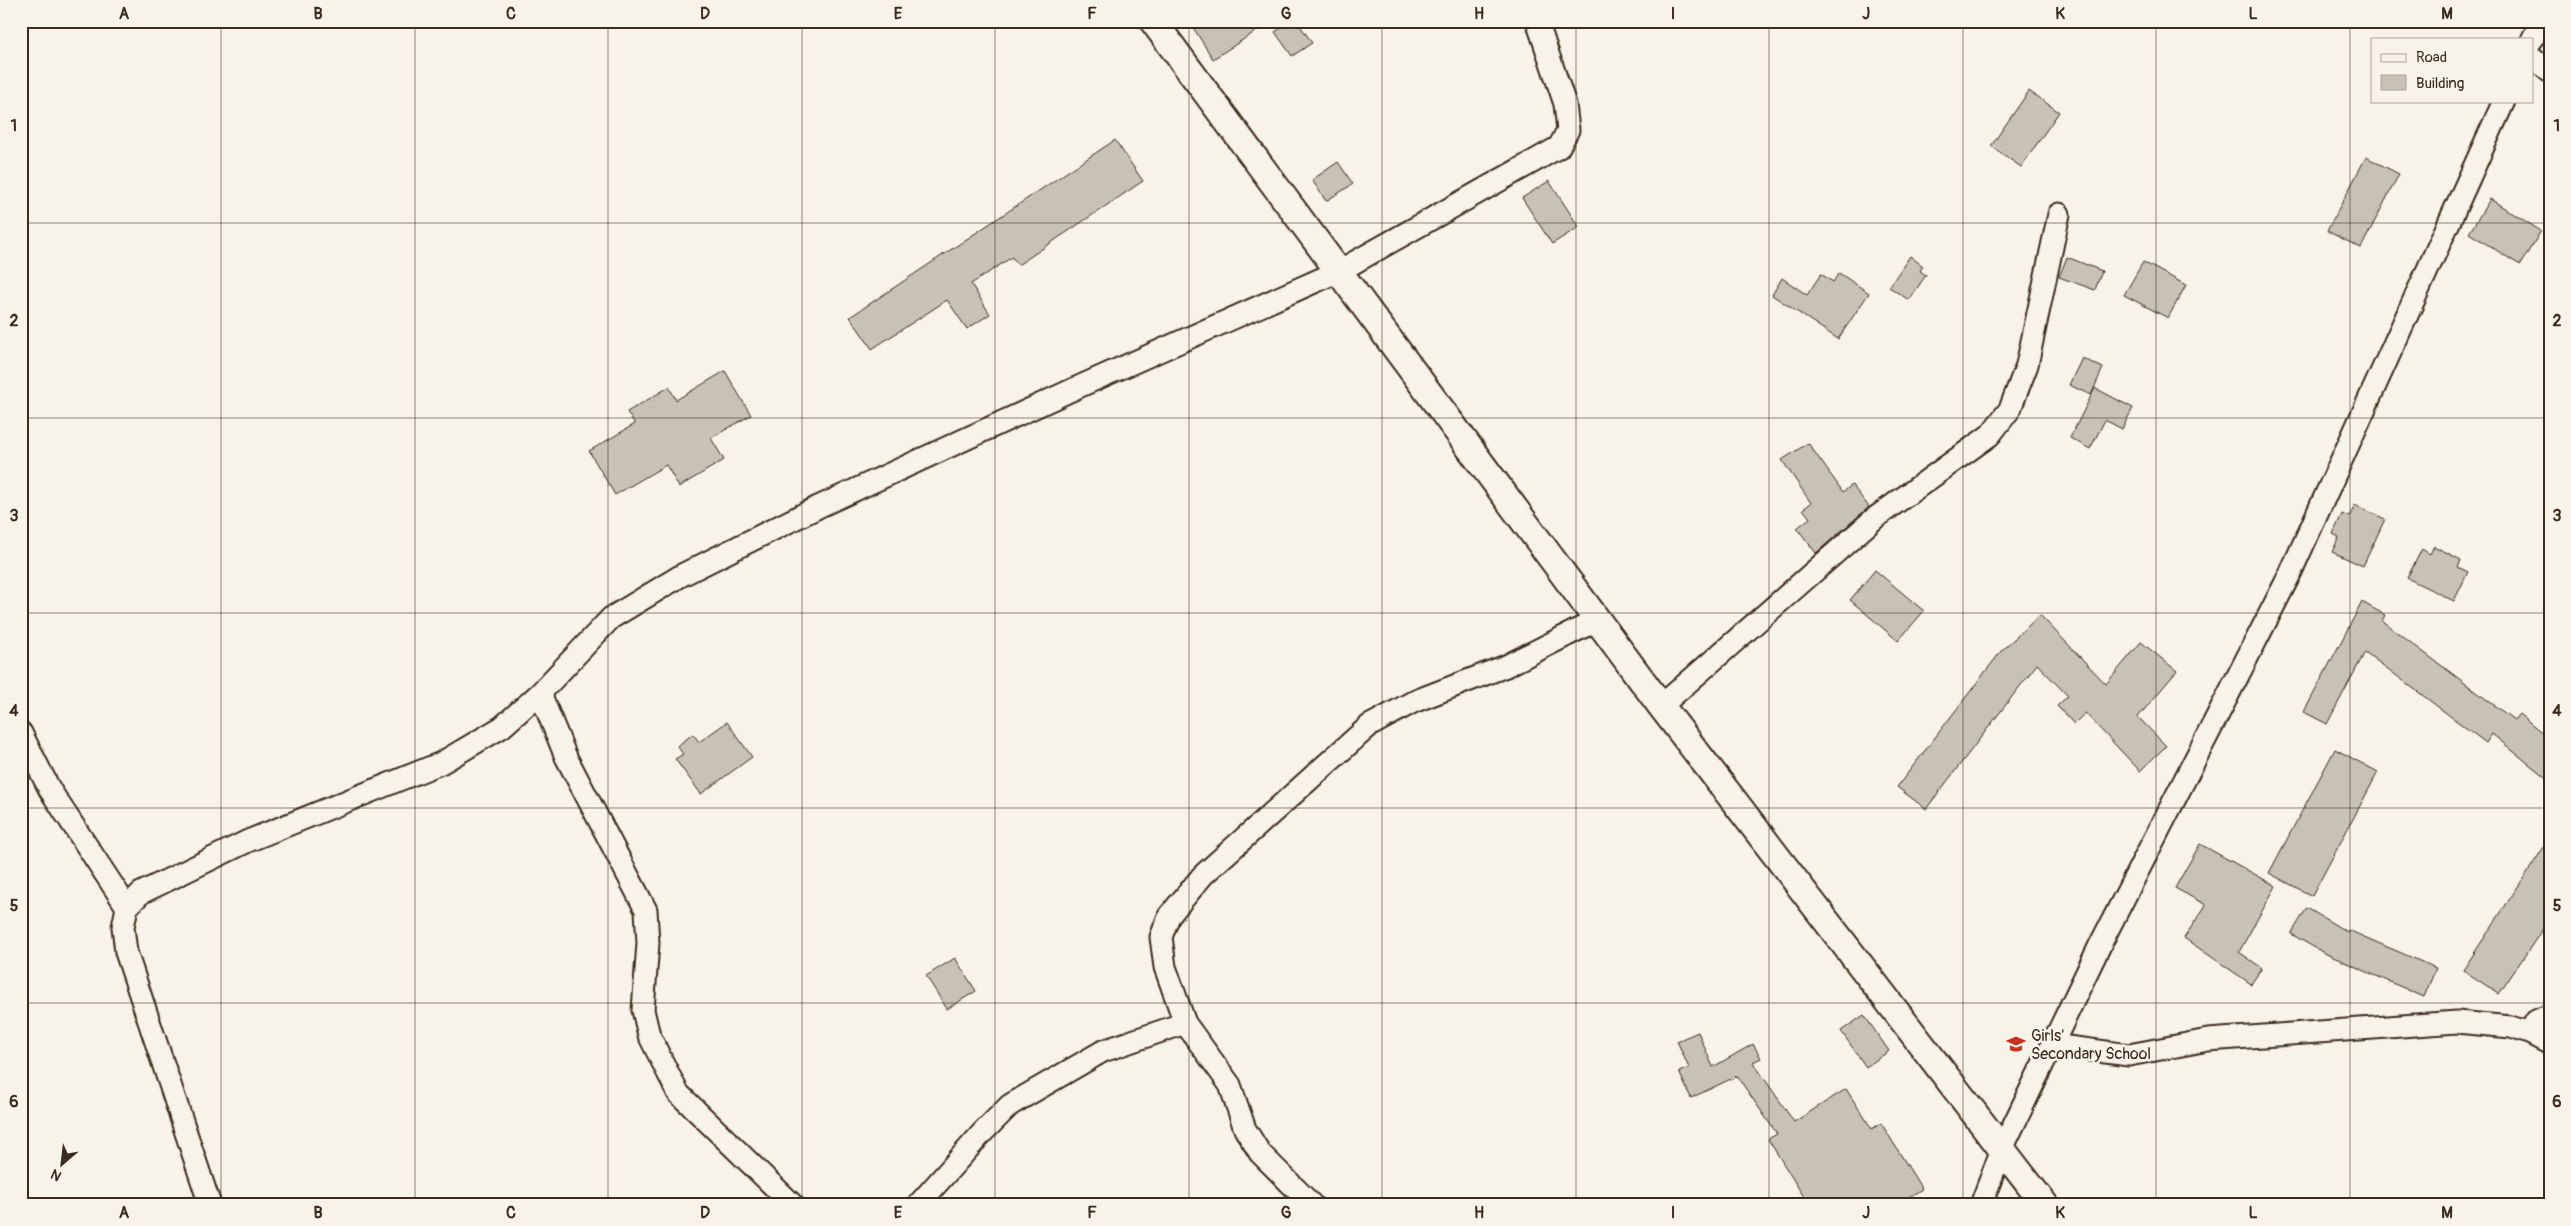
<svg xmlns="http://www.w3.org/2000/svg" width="2571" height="1226" font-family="Pangolin,sans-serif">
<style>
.building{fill:#c8c1b6;stroke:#3b2a1e}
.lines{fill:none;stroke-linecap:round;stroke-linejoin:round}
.minor-casing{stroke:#3b2a1e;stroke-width:25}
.major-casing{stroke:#3b2a1e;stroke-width:30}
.minor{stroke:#f7f3e8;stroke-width:21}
.major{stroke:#f7f3e8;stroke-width:26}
.grid{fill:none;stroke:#3b2a1e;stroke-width:1;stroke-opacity:0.55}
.labels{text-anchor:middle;stroke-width:5;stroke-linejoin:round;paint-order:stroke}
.poi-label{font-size:16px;fill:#3b2a1e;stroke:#f7f3e8;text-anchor:start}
.neatline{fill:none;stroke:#3b2a1e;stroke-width:2}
.grid-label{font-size:16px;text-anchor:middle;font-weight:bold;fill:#3b2a1e}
</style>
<rect width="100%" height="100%" fill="#f7f3e8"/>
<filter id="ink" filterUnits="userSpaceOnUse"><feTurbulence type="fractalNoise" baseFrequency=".02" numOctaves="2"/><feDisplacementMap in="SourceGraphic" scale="10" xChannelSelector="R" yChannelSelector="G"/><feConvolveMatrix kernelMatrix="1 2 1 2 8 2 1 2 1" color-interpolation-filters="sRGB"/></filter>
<g filter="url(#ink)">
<path class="building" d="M 1189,21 L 1272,21 L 1213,59 Z
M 1291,21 L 1297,21 L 1312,43 L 1292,56 L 1275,32 Z
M 2029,91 L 2059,112 L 2021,167 L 1991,146 Z
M 1115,140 L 1143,181 L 1018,265 L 1012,257 L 971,284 L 990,314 L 967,329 L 947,300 L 872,349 L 850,317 Z
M 2366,157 L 2399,174 L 2361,248 L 2327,231 Z
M 1338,162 L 1353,184 L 1326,201 L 1312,180 Z
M 1549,181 L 1579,227 L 1552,244 L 1522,198 Z
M 2490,199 L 2541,231 L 2520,265 L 2469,233 Z
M 1910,256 L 1923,266 L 1920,271 L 1926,275 L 1909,300 L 1889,287 Z
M 2067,257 L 2102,271 L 2095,290 L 2059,277 Z
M 2143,262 L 2186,285 L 2168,318 L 2124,295 Z
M 1839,273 L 1869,293 L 1838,339 L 1772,295 L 1782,278 L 1807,295 L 1821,274 L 1833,282 Z
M 2082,358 L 2103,368 L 2091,395 L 2069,385 Z
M 725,371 L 751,415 L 711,438 L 724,460 L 679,487 L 666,465 L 615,495 L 589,451 L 635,424 L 627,412 L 669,387 L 676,400 Z
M 2095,388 L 2133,408 L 2122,429 L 2105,420 L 2090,449 L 2070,438 Z
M 1808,443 L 1843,492 L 1852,485 L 1869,507 L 1816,553 L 1797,528 L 1810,518 L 1803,509 L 1811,503 L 1782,460 Z
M 2355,505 L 2385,519 L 2363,566 L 2332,552 L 2339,537 L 2333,534 L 2342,514 L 2349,517 Z
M 2434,546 L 2461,560 L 2458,567 L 2468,572 L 2454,601 L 2407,578 L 2422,549 L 2430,554 Z
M 1875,570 L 1924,611 L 1898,641 L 1850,600 Z
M 2362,602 L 2385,615 L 2382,621 L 2514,720 L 2519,714 L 2550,739 L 2550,781 L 2492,734 L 2486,743 L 2365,652 L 2327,724 L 2304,712 Z
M 2040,615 L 2106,684 L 2141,642 L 2177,671 L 2138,717 L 2166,746 L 2140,771 L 2085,713 L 2074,724 L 2057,706 L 2068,696 L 2037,664 L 1926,809 L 1897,787 L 2002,650 Z
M 727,722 L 752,757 L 701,794 L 675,759 L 683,754 L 677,746 L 693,734 L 699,742 Z
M 2335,749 L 2378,772 L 2312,896 L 2269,873 Z
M 2550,838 L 2550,918 L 2499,994 L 2463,970 Z
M 2200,844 L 2276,886 L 2239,952 L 2262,968 L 2251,984 L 2184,938 L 2206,905 L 2175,888 Z
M 2307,908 L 2347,932 L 2348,930 L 2436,968 L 2424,997 L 2324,953 L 2291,934 Z
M 955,958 L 976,991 L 947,1009 L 926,976 Z
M 1864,1015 L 1889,1051 L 1866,1067 L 1841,1031 Z
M 1698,1032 L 1713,1067 L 1753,1044 L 1761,1058 L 1753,1062 L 1794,1122 L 1846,1089 L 1872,1129 L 1881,1123 L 1922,1189 L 1896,1205 L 1809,1205 L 1768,1139 L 1777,1134 L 1737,1076 L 1691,1098 L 1679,1072 L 1689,1068 L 1677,1041 Z"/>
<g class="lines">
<g class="minor-casing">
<path id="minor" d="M 2532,40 L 2541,21
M 2532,57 L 2550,72
M 540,693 L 566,757 L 646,910 L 648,943 L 643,1010 L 649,1035 L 678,1093 L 793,1205
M 1661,706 L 1875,518 L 1990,435 L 2010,409 L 2027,365 L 2059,214
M 21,733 L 50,790 L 127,907
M 2529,1033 L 2536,1021 L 2550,1015
M 2052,1045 L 2129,1055 L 2208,1040 L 2457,1022 L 2511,1027 L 2529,1033 L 2550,1044
M 210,1205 L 126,952 L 123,927 L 127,907 L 141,893 L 248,841 L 441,763 L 502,727 L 540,693 L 611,618 L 682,575 L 818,507 L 1076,388 L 1339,271 L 1559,147 L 1568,130 L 1565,104 L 1537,21
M 918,1205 L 983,1132 L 1010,1105 L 1103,1051 L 1185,1023
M 1312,1205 L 1260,1153 L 1245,1129 L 1230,1085 L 1185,1023 L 1165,967 L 1161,937 L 1169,916 L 1203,875 L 1369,726 L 1413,702 L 1506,666 L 1597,620
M 1981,1205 L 2002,1149 L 2101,943 L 2289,576 L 2504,101"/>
</g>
<g class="major-casing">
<path id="major" d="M 1153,21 L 1661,706 L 2045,1205"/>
</g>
<use href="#minor" class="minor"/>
<use href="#major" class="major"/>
</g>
</g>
<path class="grid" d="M 221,21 L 221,1205M 415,21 L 415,1205M 608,21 L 608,1205M 802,21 L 802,1205M 995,21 L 995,1205M 1189,21 L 1189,1205M 1382,21 L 1382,1205M 1576,21 L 1576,1205M 1769,21 L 1769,1205M 1963,21 L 1963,1205M 2156,21 L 2156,1205M 2350,21 L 2350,1205M 21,223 L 2550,223M 21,418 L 2550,418M 21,613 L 2550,613M 21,808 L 2550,808M 21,1003 L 2550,1003"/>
<defs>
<g id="school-bare" transform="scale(1.5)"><path d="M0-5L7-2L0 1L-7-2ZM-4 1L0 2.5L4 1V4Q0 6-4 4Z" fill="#c8321e" stroke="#f7f3e8" stroke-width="2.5" paint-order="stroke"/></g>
</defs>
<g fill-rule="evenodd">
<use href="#school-bare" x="2016" y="1044"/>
</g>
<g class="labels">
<g class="poi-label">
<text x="2031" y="1041">Girls'<tspan x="2031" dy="18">Secondary School</tspan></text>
</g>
</g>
<rect width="2571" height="1226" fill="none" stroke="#f7f3e8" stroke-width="55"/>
<rect x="2371" y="38" width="162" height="65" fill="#f7f3e8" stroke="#aca397"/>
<rect x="2381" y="54" width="25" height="8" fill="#f7f3e8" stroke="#aca397"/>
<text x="2416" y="62" font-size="15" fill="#3b2a1e">Road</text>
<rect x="2381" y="75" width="25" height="15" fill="#c8c1b6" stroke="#aca397"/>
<text x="2416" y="88" font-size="15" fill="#3b2a1e">Building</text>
<g transform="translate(62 1164) rotate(208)" stroke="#f7f3e8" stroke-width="4" paint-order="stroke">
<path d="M0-4L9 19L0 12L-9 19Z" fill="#3b2a1e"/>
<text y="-8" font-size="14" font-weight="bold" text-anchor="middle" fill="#3b2a1e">N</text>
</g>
<rect x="28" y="28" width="2516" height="1170" class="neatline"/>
<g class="grid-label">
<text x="124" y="19">A</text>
<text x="318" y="19">B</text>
<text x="511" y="19">C</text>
<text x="705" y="19">D</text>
<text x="898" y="19">E</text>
<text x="1092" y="19">F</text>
<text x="1286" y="19">G</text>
<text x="1479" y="19">H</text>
<text x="1673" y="19">I</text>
<text x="1866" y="19">J</text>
<text x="2060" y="19">K</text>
<text x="2253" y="19">L</text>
<text x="2447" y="19">M</text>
<text x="14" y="131">1</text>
<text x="2557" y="131">1</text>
<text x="14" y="326">2</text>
<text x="2557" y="326">2</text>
<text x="14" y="521">3</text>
<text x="2557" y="521">3</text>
<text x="14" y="716">4</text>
<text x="2557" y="716">4</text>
<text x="14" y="911">5</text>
<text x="2557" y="911">5</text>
<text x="14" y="1107">6</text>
<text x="2557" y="1107">6</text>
<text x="124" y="1218">A</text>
<text x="318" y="1218">B</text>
<text x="511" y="1218">C</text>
<text x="705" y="1218">D</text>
<text x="898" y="1218">E</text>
<text x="1092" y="1218">F</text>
<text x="1286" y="1218">G</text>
<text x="1479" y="1218">H</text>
<text x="1673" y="1218">I</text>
<text x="1866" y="1218">J</text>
<text x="2060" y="1218">K</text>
<text x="2253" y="1218">L</text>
<text x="2447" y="1218">M</text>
</g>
</svg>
